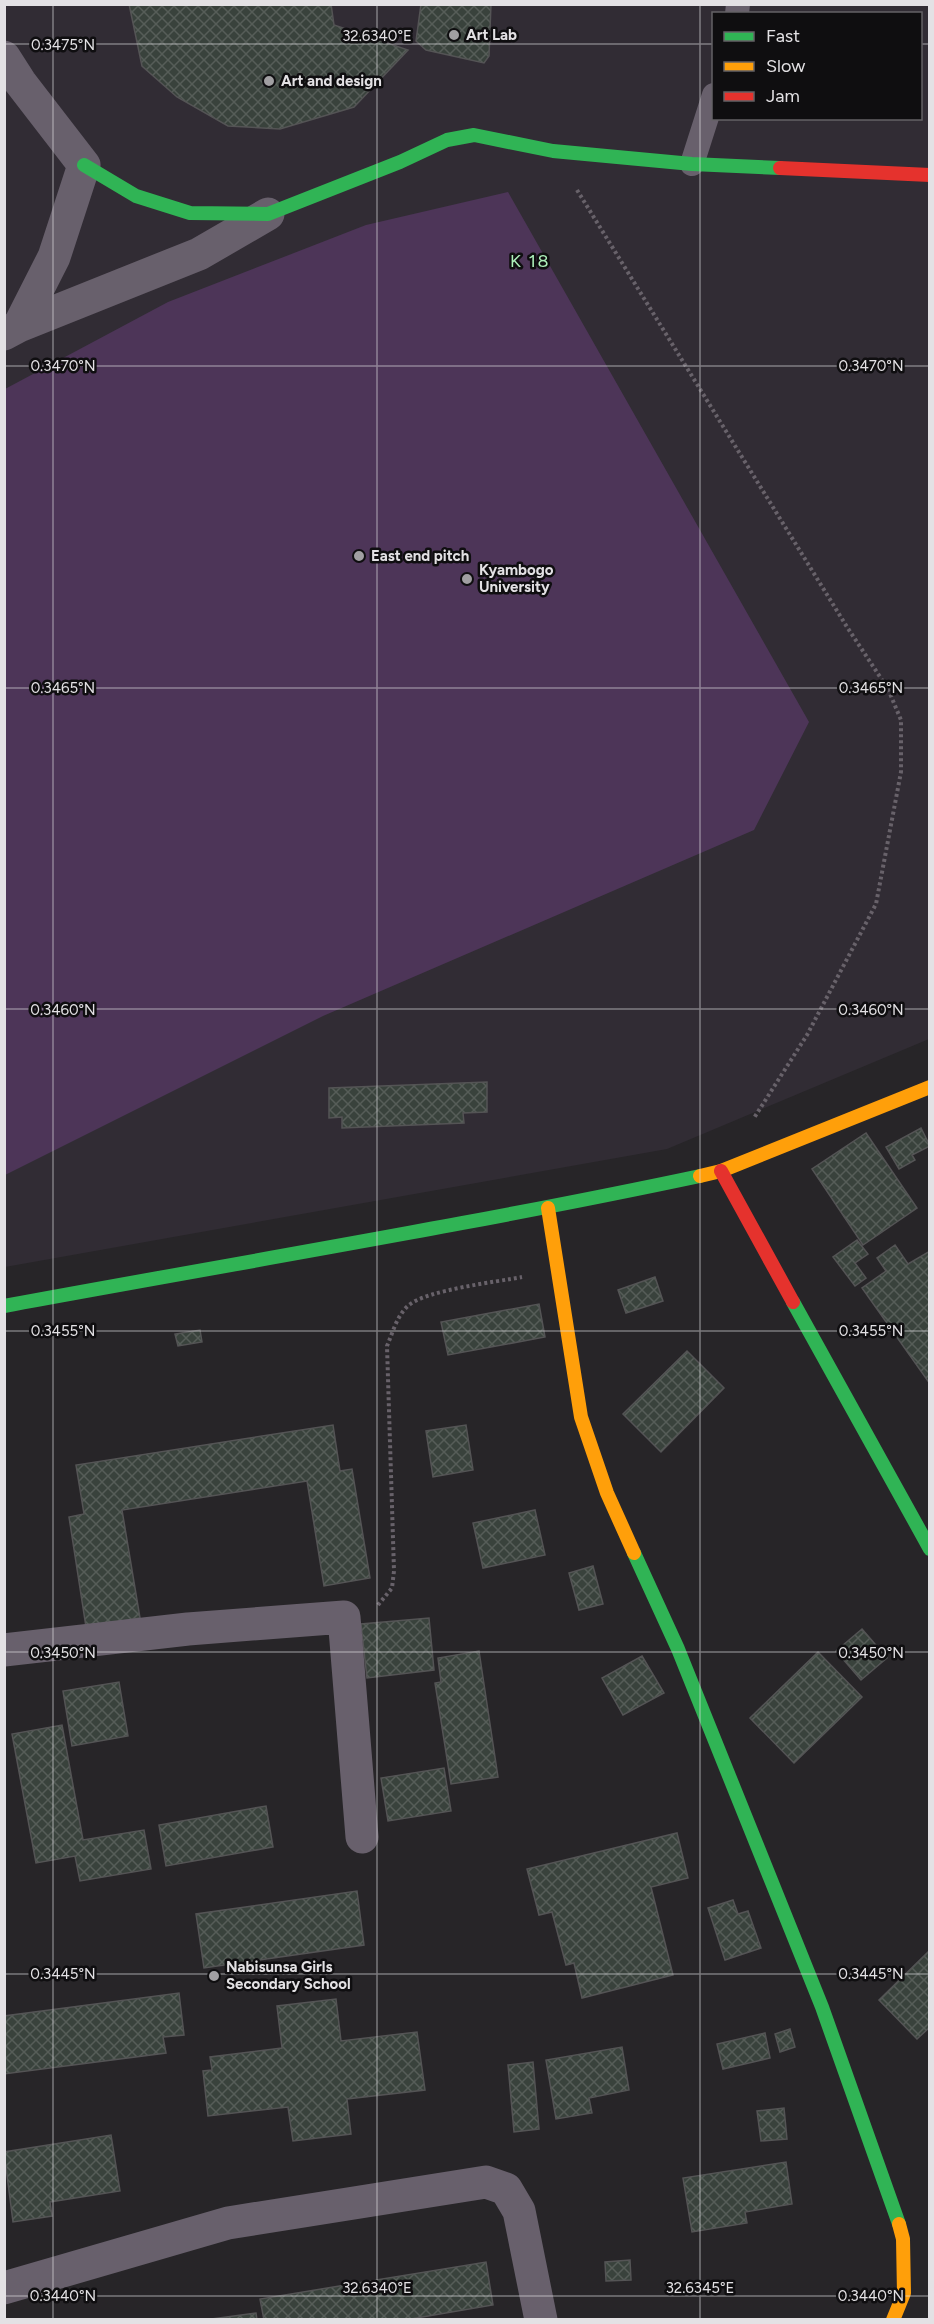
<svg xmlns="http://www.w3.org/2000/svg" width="934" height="2324" font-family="Figtree,sans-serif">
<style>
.built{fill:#312c34;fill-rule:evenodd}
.garden{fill:#4d3558}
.building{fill:url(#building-cross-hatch);stroke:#545455;stroke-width:1.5}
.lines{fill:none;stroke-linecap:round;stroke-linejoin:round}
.path{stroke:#68626a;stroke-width:4;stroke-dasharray:3 3;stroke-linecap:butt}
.lane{stroke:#68606c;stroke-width:24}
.street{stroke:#68606c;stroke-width:33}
.fast{stroke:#30b455;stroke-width:14}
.slow{stroke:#ff9f0a;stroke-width:14}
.jam{stroke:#e5322d;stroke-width:14}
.ticks{fill:none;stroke:#e3e1e4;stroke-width:1.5;stroke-opacity:0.45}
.poi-dot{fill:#a19fa2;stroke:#0f0e10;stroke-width:2}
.labels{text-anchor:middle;stroke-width:5;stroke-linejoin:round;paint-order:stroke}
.poi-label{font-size:15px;font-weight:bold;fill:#e3e1e4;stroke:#0f0e10;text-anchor:start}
.quarter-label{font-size:18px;letter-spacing:1.5px;fill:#aef1bb;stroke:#0f0e10}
.ticks-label{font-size:15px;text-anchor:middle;fill:#e3e1e4;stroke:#0f0e10;stroke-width:5;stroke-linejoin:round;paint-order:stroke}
</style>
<defs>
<pattern id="building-cross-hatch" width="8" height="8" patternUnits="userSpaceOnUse" patternTransform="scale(1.5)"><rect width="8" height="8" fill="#39423c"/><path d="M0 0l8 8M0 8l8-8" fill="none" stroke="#565d58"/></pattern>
</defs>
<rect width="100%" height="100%" fill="#272528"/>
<path class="built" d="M 5,5 L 929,5 L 929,1039 L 667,1149 L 5,1267 ZM 714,14 L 920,14 L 920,118 L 714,118 Z"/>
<path class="garden" d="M 508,192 L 809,722 L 754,830 L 323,1016 L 5,1175 L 5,389 L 168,302 L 366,225 Z"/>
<path class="building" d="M 129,4 L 331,4 L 334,25 L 408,50 L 354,107 L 280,129 L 228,126 L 177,97 L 142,66 Z
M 421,4 L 491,4 L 489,56 L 484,63 L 426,50 L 416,41 Z
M 487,1082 L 487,1112 L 463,1113 L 464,1123 L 342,1128 L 342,1117 L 329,1118 L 329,1088 Z
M 921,1128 L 930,1146 L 912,1155 L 915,1160 L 899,1169 L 886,1147 Z
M 866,1133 L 917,1208 L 863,1245 L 812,1169 Z
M 857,1240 L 868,1254 L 855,1263 L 866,1278 L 855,1286 L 833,1257 Z
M 895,1245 L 908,1264 L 930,1251 L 930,1384 L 862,1288 L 886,1271 L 877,1258 Z
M 655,1277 L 663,1301 L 626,1313 L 618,1290 Z
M 539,1304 L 545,1337 L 448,1355 L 441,1322 Z
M 200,1330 L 202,1342 L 178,1346 L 175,1334 Z
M 687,1351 L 724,1388 L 661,1452 L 623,1414 Z
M 333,1425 L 340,1471 L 352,1469 L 370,1578 L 324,1586 L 307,1481 L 122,1510 L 140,1618 L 86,1627 L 69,1517 L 84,1514 L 76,1465 Z
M 466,1425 L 473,1470 L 433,1477 L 426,1431 Z
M 535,1510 L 545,1555 L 483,1568 L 473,1523 Z
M 593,1566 L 603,1604 L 579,1610 L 569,1573 Z
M 429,1618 L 434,1670 L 367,1678 L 361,1624 Z
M 862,1629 L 887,1658 L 861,1680 L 836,1651 Z
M 479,1651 L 498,1777 L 451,1784 L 435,1683 L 441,1682 L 438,1658 Z
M 818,1652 L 862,1697 L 794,1763 L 750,1718 Z
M 642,1656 L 664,1693 L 623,1715 L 602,1678 Z
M 119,1682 L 128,1736 L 72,1746 L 63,1691 Z
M 62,1725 L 83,1840 L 144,1830 L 151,1869 L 80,1881 L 75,1856 L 36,1863 L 12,1734 Z
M 444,1768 L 451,1811 L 388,1821 L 381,1778 Z
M 266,1806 L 273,1847 L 166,1866 L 159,1825 Z
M 677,1833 L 688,1878 L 651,1887 L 673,1975 L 582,1998 L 574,1963 L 566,1965 L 552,1912 L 539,1915 L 527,1869 Z
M 357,1891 L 364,1945 L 204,1968 L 196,1914 Z
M 733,1900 L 738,1914 L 748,1911 L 761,1948 L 725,1960 L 708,1908 Z
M 930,1950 L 930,2027 L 917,2039 L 879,2000 Z
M 179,1993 L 184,2035 L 163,2037 L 166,2053 L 4,2074 L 4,2016 Z
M 336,1999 L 341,2041 L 417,2032 L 425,2090 L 347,2099 L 351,2134 L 293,2141 L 288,2107 L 208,2116 L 203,2071 L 212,2070 L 210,2057 L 282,2048 L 277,2006 Z
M 790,2029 L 795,2047 L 780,2052 L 775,2034 Z
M 765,2033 L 770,2058 L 723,2069 L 717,2044 Z
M 622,2047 L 629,2090 L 589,2098 L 592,2113 L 556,2119 L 546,2060 Z
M 533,2062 L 539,2129 L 514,2132 L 508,2065 Z
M 784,2108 L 787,2139 L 761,2141 L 757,2111 Z
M 111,2135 L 120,2191 L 50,2202 L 52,2216 L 13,2222 L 4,2152 Z
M 786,2162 L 792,2204 L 745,2212 L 747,2223 L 692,2232 L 683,2178 Z
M 630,2260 L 631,2280 L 606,2281 L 605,2262 Z
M 486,2262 L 493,2305 L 405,2320 L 264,2320 L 260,2299 Z
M 256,2313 L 257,2320 L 212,2320 L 212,2319 Z"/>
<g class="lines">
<path class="path" d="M 577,190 L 847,627 L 888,689 L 901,720 L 901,772 L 876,904 L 807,1035 L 754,1118
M 378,1605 L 392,1588 L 394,1571 L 387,1346 C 393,1332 397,1315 409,1305 C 427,1290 496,1282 522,1277"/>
<path class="lane" d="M 737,14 L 738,4
M 692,164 L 714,95"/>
<path class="street" d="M 4,57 L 20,82 L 84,165 L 54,257 L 19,326 L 4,334
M 19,326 L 199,254 L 268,214
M 4,1650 L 188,1629 L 344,1617 L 362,1837
M 4,2288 L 228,2223 L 486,2182 L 506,2189 L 519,2211 L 541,2320"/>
<path class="fast" d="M 84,165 L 136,196 L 190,213 L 268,214 L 400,162 L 447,140 L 474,135 L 553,151 L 692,164 L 780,168
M 793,1302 L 930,1549
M 4,1306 C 236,1263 469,1225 700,1176
M 634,1553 L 678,1649 L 822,2007 L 899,2224"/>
<path class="slow" d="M 700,1176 L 721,1171 L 930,1087
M 548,1208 L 581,1417 L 607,1493 L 634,1553
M 893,2320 L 904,2293 L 903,2239 L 899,2224"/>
<path class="jam" d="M 780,168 L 930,175
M 721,1171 L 793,1302"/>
</g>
<path class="ticks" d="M 53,4 L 53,2320M 377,4 L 377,2320M 700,4 L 700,2320M 4,44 L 714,44M 920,44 L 930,44M 4,366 L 930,366M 4,688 L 930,688M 4,1009 L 930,1009M 4,1331 L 930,1331M 4,1652 L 930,1652M 4,1974 L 930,1974M 4,2296 L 930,2296"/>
<g class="poi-dot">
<circle cx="454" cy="35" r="6"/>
<circle cx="269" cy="81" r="6"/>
<circle cx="359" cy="556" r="6"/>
<circle cx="467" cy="579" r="6"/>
<circle cx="214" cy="1976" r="6"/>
</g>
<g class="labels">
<g class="poi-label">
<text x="466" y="40">Art Lab</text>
<text x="281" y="86">Art and design</text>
<text x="371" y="561">East end pitch</text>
<text x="479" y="575">Kyambogo<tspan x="479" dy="17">University</tspan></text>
<text x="226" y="1972">Nabisunsa Girls<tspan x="226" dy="17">Secondary School</tspan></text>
</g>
<g class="quarter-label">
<text x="530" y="267">K 18</text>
</g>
</g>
<g class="ticks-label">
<text x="377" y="41">32.6340°E</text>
<text x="63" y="50">0.3475°N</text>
<text x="63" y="371">0.3470°N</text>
<text x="871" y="371">0.3470°N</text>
<text x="63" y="693">0.3465°N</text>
<text x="871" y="693">0.3465°N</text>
<text x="63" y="1015">0.3460°N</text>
<text x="871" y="1015">0.3460°N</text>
<text x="63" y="1336">0.3455°N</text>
<text x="871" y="1336">0.3455°N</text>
<text x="63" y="1658">0.3450°N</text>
<text x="871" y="1658">0.3450°N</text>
<text x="63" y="1979">0.3445°N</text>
<text x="871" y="1979">0.3445°N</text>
<text x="377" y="2293">32.6340°E</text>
<text x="700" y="2293">32.6345°E</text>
<text x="63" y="2301">0.3440°N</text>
<text x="871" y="2301">0.3440°N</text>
</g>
<rect width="934" height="2324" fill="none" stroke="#e3e1e4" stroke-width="12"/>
<rect x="712" y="12" width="210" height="108" fill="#0f0e10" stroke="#646265" stroke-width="1.5"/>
<rect x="724" y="32" width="30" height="9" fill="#30b455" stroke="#646265" stroke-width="1.5"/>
<text x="766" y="42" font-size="18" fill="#e3e1e4">Fast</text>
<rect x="724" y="62" width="30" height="9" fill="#ff9f0a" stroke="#646265" stroke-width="1.5"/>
<text x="766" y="72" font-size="18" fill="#e3e1e4">Slow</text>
<rect x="724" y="92" width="30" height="9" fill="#e5322d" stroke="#646265" stroke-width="1.5"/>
<text x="766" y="102" font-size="18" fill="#e3e1e4">Jam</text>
</svg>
